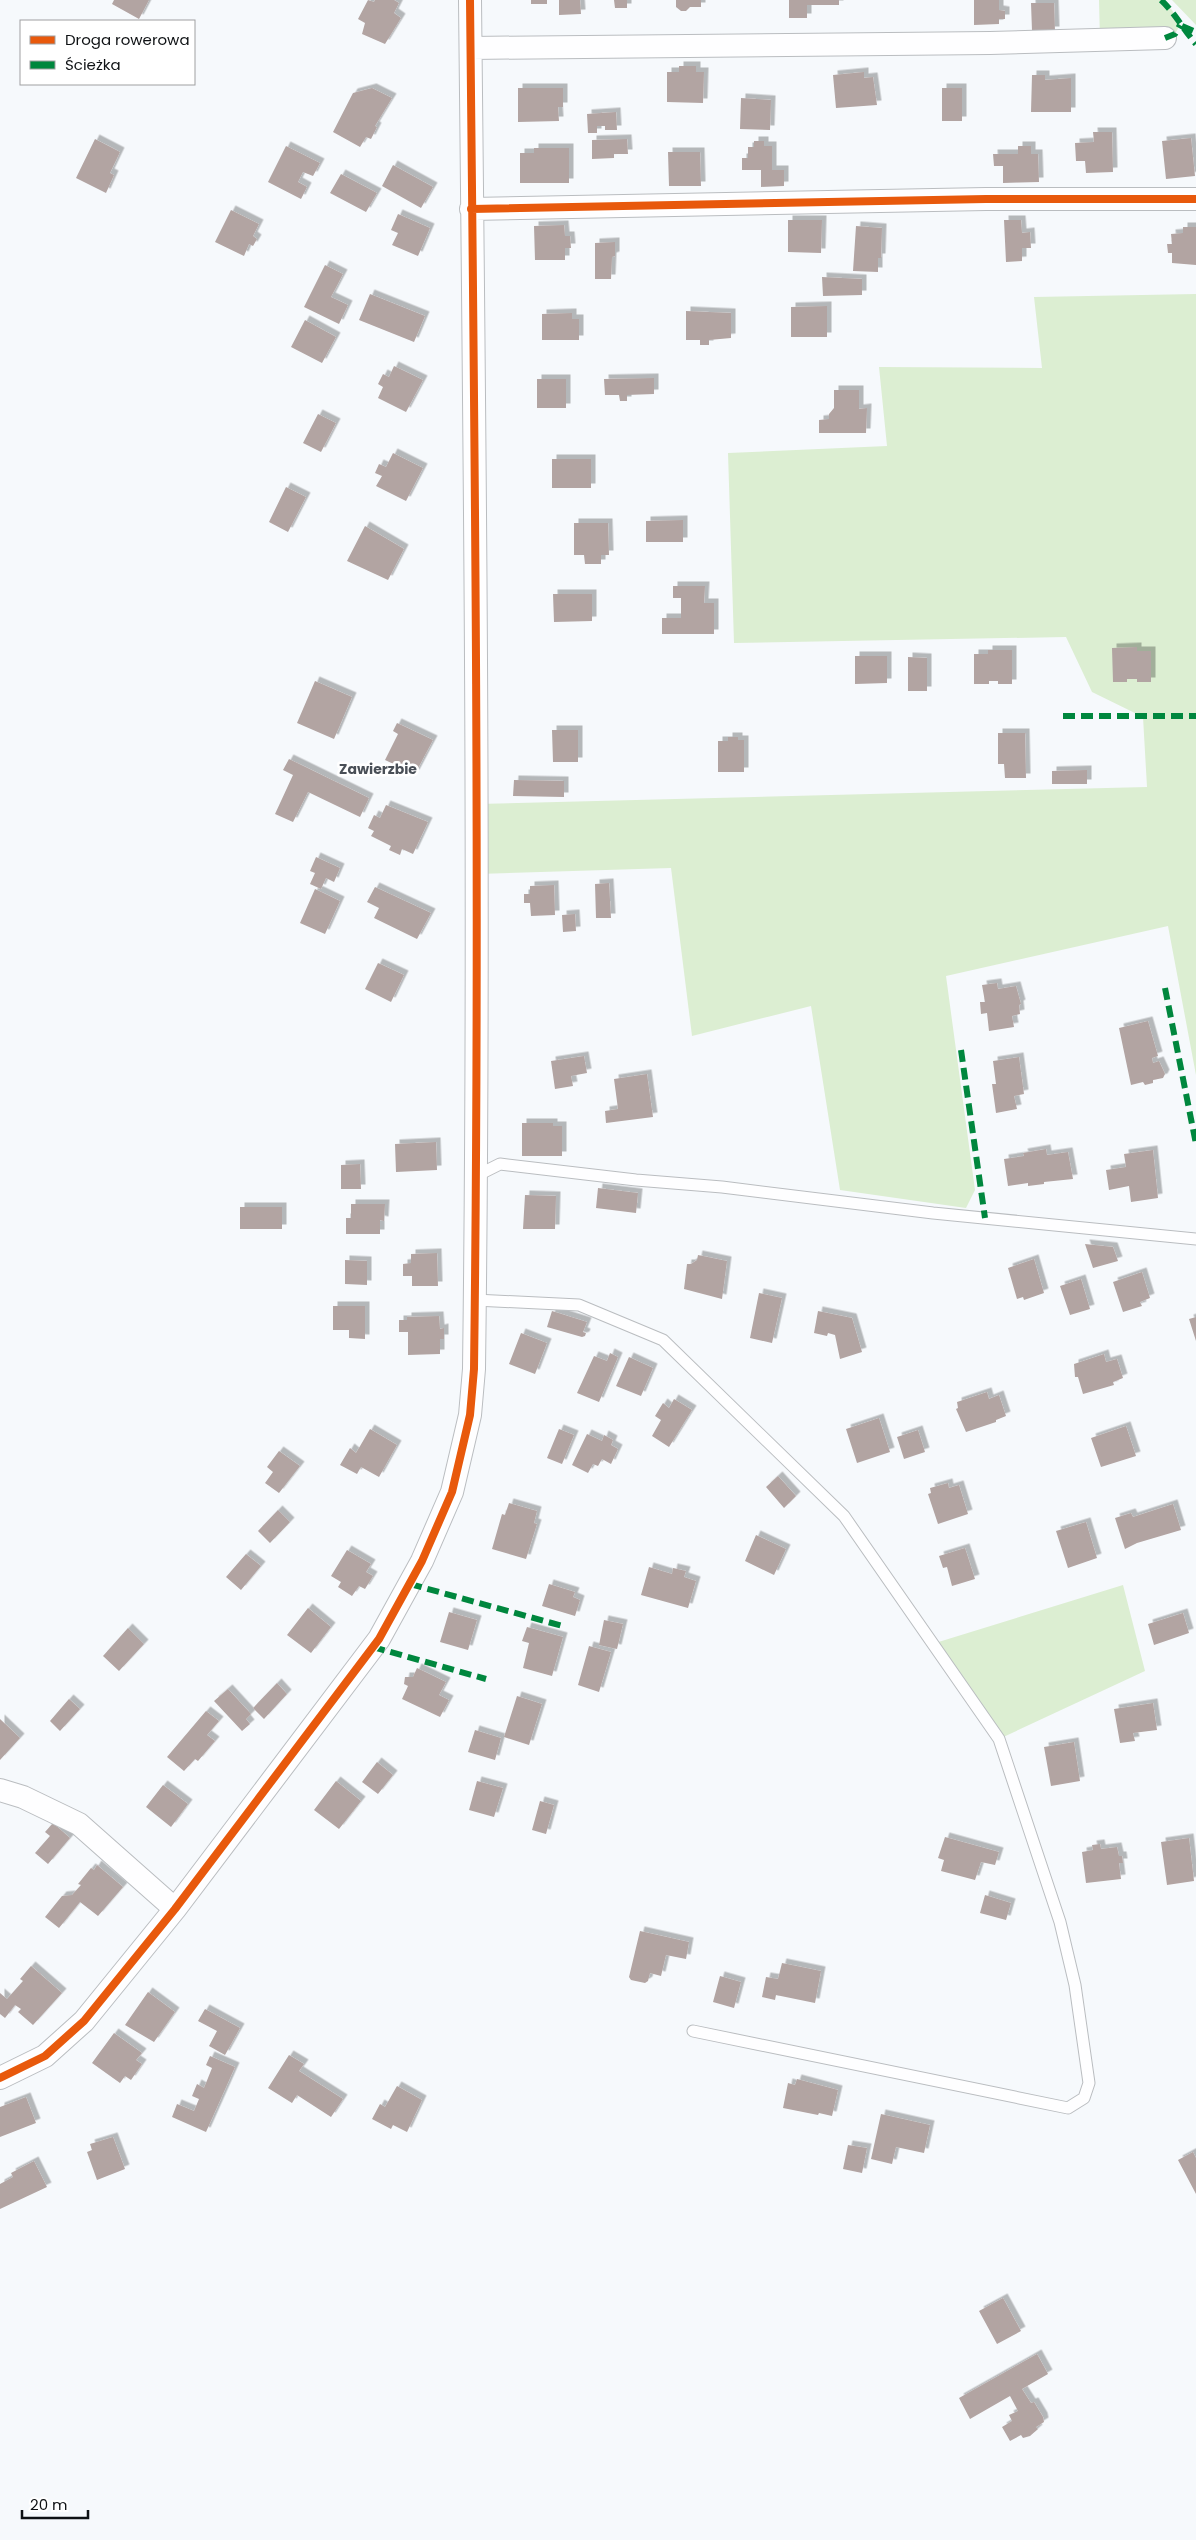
<svg xmlns="http://www.w3.org/2000/svg" width="1196" height="2540" font-family="Poppins,sans-serif">
<style>
.green{fill:#dceed2}
.building{fill:#b2a4a2;filter:url(#shadow)}
.lines{fill:none;stroke-linecap:round;stroke-linejoin:round}
.service-casing{stroke:#babdc0;stroke-width:13}
.minor-casing{stroke:#babdc0;stroke-width:24}
.service{stroke:#fefeff;stroke-width:11}
.minor{stroke:#fefeff;stroke-width:22}
.quiet{stroke:#00873e;stroke-width:6;stroke-dasharray:12 6;stroke-linecap:butt}
.cycleway-casing{stroke:#fff;stroke-width:11}
.cycleway{stroke:#e8590c;stroke-width:8}
.labels{text-anchor:middle;stroke-width:5;stroke-linejoin:round;paint-order:stroke}
.neighbourhood-label{font-size:14px;font-weight:bold;fill:#494f57;stroke:#fff}
</style>
<defs>
<filter id="shadow"><feDropShadow dx="4.5" dy="-4.5" stdDeviation="0" flood-color="#0004"/></filter>
</defs>
<rect width="100%" height="100%" fill="#f6f9fc"/>
<path class="green" d="M 1099,0 L 1161,0 L 1172,10 L 1180,25 L 1175,34 L 1100,41 Z
M 1172,0 L 1196,0 L 1196,25 Z
M 1196,294 L 1196,1075 L 1168,926 L 946,976 L 975,1190 L 966,1208 L 840,1190 L 811,1006 L 692,1036 L 671,868 L 478,874 L 477,804 L 1147,787 L 1143,717 L 1092,692 L 1066,637 L 734,643 L 728,453 L 887,446 L 879,367 L 1042,368 L 1034,297 Z
M 1123,1585 L 1145,1671 L 999,1739 L 932,1644 Z"/>
<path class="building" d="M 114,0 L 149,0 L 139,19 L 112,4 Z
M 368,0 L 374,2 L 375,0 L 394,0 L 399,3 L 394,13 L 401,18 L 385,44 L 362,34 L 365,23 L 358,19 Z
M 531,0 L 547,0 L 547,4 L 531,4 Z
M 559,0 L 580,0 L 581,14 L 559,15 Z
M 614,0 L 627,0 L 627,8 L 615,8 Z
M 676,0 L 701,0 L 701,7 L 690,7 L 686,11 L 681,11 L 676,7 Z
M 789,0 L 839,0 L 839,5 L 807,5 L 807,18 L 789,18 Z
M 974,0 L 999,0 L 999,10 L 1005,11 L 1005,19 L 999,19 L 999,24 L 974,25 Z
M 1031,3 L 1054,3 L 1055,31 L 1032,31 Z
M 679,66 L 696,66 L 696,72 L 704,72 L 703,103 L 667,102 L 667,72 L 679,72 Z
M 864,72 L 864,78 L 873,77 L 877,105 L 836,108 L 833,75 Z
M 1032,75 L 1045,75 L 1045,80 L 1071,78 L 1071,112 L 1031,112 Z
M 372,88 L 392,98 L 375,126 L 377,127 L 371,139 L 366,137 L 360,147 L 333,132 L 353,93 Z
M 518,88 L 563,88 L 563,107 L 558,107 L 559,121 L 518,122 Z
M 942,88 L 962,88 L 962,121 L 942,121 Z
M 741,98 L 771,100 L 770,130 L 740,129 Z
M 616,112 L 617,130 L 605,130 L 605,126 L 597,126 L 597,133 L 588,133 L 587,114 Z
M 1093,132 L 1112,132 L 1113,172 L 1086,173 L 1085,161 L 1076,161 L 1075,143 L 1094,142 Z
M 1191,138 L 1195,176 L 1166,179 L 1162,141 Z
M 95,139 L 120,152 L 110,173 L 114,175 L 106,193 L 76,178 Z
M 627,139 L 628,154 L 614,154 L 614,158 L 592,159 L 592,140 Z
M 754,141 L 764,141 L 764,146 L 772,146 L 772,170 L 784,170 L 784,186 L 761,187 L 761,170 L 742,170 L 742,158 L 748,158 L 748,147 L 754,147 Z
M 286,146 L 320,163 L 313,176 L 303,172 L 298,182 L 307,187 L 301,199 L 268,182 Z
M 1018,146 L 1031,146 L 1031,154 L 1038,154 L 1039,182 L 1003,183 L 1003,166 L 994,166 L 993,154 L 1018,154 Z
M 534,148 L 569,148 L 569,183 L 520,183 L 520,153 L 534,153 Z
M 668,152 L 700,152 L 701,186 L 669,186 Z
M 393,165 L 433,187 L 421,208 L 382,186 Z
M 341,174 L 377,193 L 366,212 L 330,193 Z
M 231,210 L 259,224 L 253,236 L 257,239 L 253,246 L 249,244 L 244,256 L 215,242 Z
M 398,214 L 430,228 L 418,256 L 392,245 L 398,233 L 391,230 Z
M 788,220 L 822,220 L 821,253 L 788,252 Z
M 1004,220 L 1021,220 L 1022,233 L 1030,232 L 1031,248 L 1022,248 L 1022,261 L 1006,262 Z
M 564,225 L 565,236 L 570,236 L 571,248 L 565,248 L 565,260 L 535,260 L 534,226 Z
M 856,226 L 882,228 L 881,258 L 878,258 L 878,272 L 853,271 Z
M 1183,227 L 1196,227 L 1196,265 L 1172,263 L 1172,253 L 1168,253 L 1167,244 L 1172,244 L 1171,234 L 1183,233 Z
M 615,242 L 615,256 L 612,257 L 611,279 L 595,279 L 595,243 Z
M 325,265 L 343,274 L 331,297 L 348,305 L 339,324 L 304,307 Z
M 822,277 L 862,279 L 862,295 L 823,296 Z
M 370,294 L 425,316 L 414,342 L 359,320 Z
M 827,306 L 827,337 L 791,337 L 791,307 Z
M 686,311 L 731,313 L 731,338 L 709,340 L 709,345 L 700,345 L 700,340 L 686,340 Z
M 572,313 L 572,319 L 579,319 L 579,340 L 542,340 L 542,314 Z
M 305,320 L 336,337 L 322,363 L 291,347 Z
M 394,366 L 423,380 L 406,412 L 378,398 L 383,387 L 378,384 L 383,374 L 389,377 Z
M 654,378 L 654,394 L 627,395 L 627,401 L 620,401 L 619,395 L 605,395 L 604,379 Z
M 537,379 L 566,379 L 566,408 L 537,408 Z
M 834,390 L 859,390 L 859,409 L 867,408 L 866,433 L 819,433 L 819,420 L 829,419 L 829,414 L 834,408 Z
M 318,414 L 336,423 L 321,452 L 303,443 Z
M 393,453 L 423,468 L 406,501 L 376,486 L 382,476 L 375,473 L 379,464 L 386,467 Z
M 552,459 L 591,459 L 591,488 L 552,488 Z
M 286,487 L 306,497 L 288,532 L 269,522 Z
M 683,520 L 683,542 L 646,542 L 646,521 Z
M 574,523 L 608,523 L 609,555 L 601,555 L 601,564 L 585,564 L 584,555 L 574,555 Z
M 365,526 L 404,549 L 388,580 L 347,561 Z
M 673,586 L 705,586 L 704,603 L 714,603 L 714,634 L 662,634 L 662,618 L 681,618 L 681,598 L 673,598 Z
M 553,594 L 592,594 L 592,621 L 554,622 Z
M 1137,647 L 1137,651 L 1151,651 L 1151,682 L 1137,682 L 1137,679 L 1127,679 L 1127,682 L 1113,682 L 1112,648 Z
M 988,650 L 1012,650 L 1012,684 L 998,684 L 998,681 L 989,681 L 989,684 L 974,684 L 974,654 L 988,654 Z
M 855,656 L 887,656 L 887,683 L 855,684 Z
M 908,657 L 927,658 L 927,691 L 908,691 Z
M 315,681 L 352,697 L 334,739 L 297,723 Z
M 397,723 L 433,740 L 415,774 L 385,760 L 398,734 L 393,731 Z
M 552,730 L 578,730 L 578,762 L 553,762 Z
M 998,733 L 1025,733 L 1026,778 L 1005,778 L 1004,764 L 998,764 Z
M 728,737 L 738,737 L 738,740 L 744,740 L 744,772 L 718,772 L 718,741 L 728,741 Z
M 289,759 L 369,798 L 360,817 L 308,792 L 293,822 L 275,814 L 293,775 L 283,770 Z
M 1087,770 L 1087,784 L 1052,784 L 1052,771 Z
M 514,780 L 564,781 L 564,797 L 513,796 Z
M 386,805 L 428,822 L 413,854 L 402,849 L 400,855 L 389,850 L 391,846 L 371,836 L 374,831 L 368,828 L 374,815 L 380,818 Z
M 316,857 L 340,868 L 334,882 L 326,878 L 321,889 L 310,884 L 315,873 L 310,871 Z
M 609,883 L 611,918 L 596,918 L 595,884 Z
M 554,885 L 555,915 L 531,916 L 530,903 L 524,903 L 524,894 L 530,894 L 530,886 Z
M 375,887 L 431,913 L 417,939 L 374,918 L 379,908 L 367,902 Z
M 315,889 L 340,901 L 325,934 L 300,923 Z
M 575,914 L 576,931 L 563,932 L 562,915 Z
M 378,963 L 404,975 L 391,1002 L 365,989 Z
M 997,983 L 998,989 L 1016,986 L 1021,1004 L 1019,1005 L 1020,1014 L 1012,1016 L 1014,1027 L 989,1031 L 987,1013 L 981,1014 L 980,1002 L 985,1002 L 982,985 Z
M 1148,1021 L 1158,1056 L 1152,1058 L 1153,1063 L 1159,1061 L 1165,1074 L 1163,1078 L 1153,1080 L 1153,1083 L 1145,1085 L 1143,1082 L 1131,1085 L 1119,1028 Z
M 584,1056 L 587,1073 L 571,1076 L 573,1086 L 555,1089 L 551,1061 Z
M 1019,1057 L 1024,1094 L 1014,1096 L 1017,1109 L 996,1113 L 992,1084 L 996,1084 L 993,1061 Z
M 647,1074 L 653,1117 L 606,1123 L 605,1111 L 618,1109 L 614,1079 Z
M 522,1123 L 553,1123 L 553,1126 L 562,1126 L 562,1156 L 522,1156 Z
M 436,1142 L 437,1170 L 396,1172 L 395,1144 Z
M 1046,1149 L 1047,1155 L 1068,1152 L 1073,1179 L 1044,1182 L 1044,1184 L 1028,1186 L 1028,1183 L 1008,1186 L 1004,1159 L 1024,1156 L 1023,1153 Z
M 1153,1150 L 1158,1198 L 1131,1202 L 1129,1186 L 1109,1190 L 1106,1170 L 1126,1167 L 1124,1154 Z
M 360,1164 L 361,1189 L 341,1189 L 341,1165 Z
M 598,1188 L 638,1193 L 636,1213 L 596,1208 Z
M 525,1195 L 556,1196 L 555,1229 L 523,1229 Z
M 351,1204 L 385,1204 L 384,1221 L 380,1220 L 380,1234 L 346,1234 L 346,1218 L 351,1218 Z
M 240,1207 L 282,1207 L 282,1229 L 240,1229 Z
M 1085,1244 L 1113,1247 L 1118,1261 L 1093,1268 Z
M 437,1253 L 438,1286 L 412,1286 L 412,1276 L 403,1276 L 403,1264 L 411,1263 L 411,1254 Z
M 698,1255 L 727,1261 L 722,1299 L 684,1289 L 687,1264 L 691,1264 L 697,1260 Z
M 1034,1259 L 1044,1293 L 1024,1300 L 1023,1297 L 1017,1299 L 1008,1268 Z
M 345,1260 L 367,1261 L 367,1285 L 345,1284 Z
M 1142,1272 L 1150,1298 L 1140,1302 L 1142,1306 L 1123,1312 L 1113,1282 Z
M 1081,1279 L 1090,1309 L 1070,1315 L 1060,1286 Z
M 759,1293 L 782,1298 L 772,1343 L 750,1338 Z
M 333,1306 L 365,1306 L 365,1339 L 349,1338 L 349,1330 L 333,1330 Z
M 552,1311 L 587,1322 L 583,1332 L 586,1333 L 585,1336 L 582,1337 L 547,1327 Z
M 818,1311 L 852,1318 L 862,1352 L 840,1359 L 835,1335 L 828,1333 L 827,1336 L 814,1333 Z
M 439,1316 L 440,1329 L 444,1328 L 444,1339 L 440,1339 L 440,1354 L 408,1355 L 408,1332 L 399,1332 L 399,1320 L 407,1320 L 407,1317 Z
M 1196,1317 L 1196,1341 L 1189,1319 Z
M 521,1333 L 547,1343 L 535,1374 L 509,1364 Z
M 610,1353 L 618,1357 L 599,1402 L 577,1393 L 594,1356 L 607,1361 Z
M 1104,1354 L 1106,1362 L 1117,1359 L 1123,1378 L 1113,1382 L 1114,1385 L 1083,1394 L 1078,1377 L 1075,1377 L 1074,1364 Z
M 629,1357 L 653,1368 L 641,1396 L 616,1386 Z
M 987,1392 L 989,1399 L 999,1395 L 1006,1416 L 996,1420 L 996,1422 L 966,1432 L 956,1409 L 958,1408 L 957,1402 Z
M 674,1399 L 692,1410 L 669,1447 L 652,1436 L 661,1420 L 655,1416 L 663,1403 L 669,1408 Z
M 879,1418 L 890,1452 L 857,1463 L 846,1429 Z
M 1126,1426 L 1136,1456 L 1101,1467 L 1091,1438 Z
M 370,1429 L 397,1445 L 379,1477 L 361,1467 L 357,1474 L 340,1465 L 350,1448 L 356,1453 Z
M 559,1429 L 574,1435 L 562,1464 L 547,1458 Z
M 918,1430 L 925,1452 L 904,1459 L 897,1437 Z
M 587,1434 L 602,1441 L 604,1435 L 613,1440 L 611,1445 L 618,1449 L 611,1464 L 602,1459 L 598,1466 L 593,1464 L 588,1473 L 572,1465 Z
M 279,1451 L 300,1466 L 279,1493 L 265,1483 L 273,1472 L 267,1467 Z
M 778,1476 L 796,1496 L 784,1508 L 766,1487 Z
M 948,1483 L 949,1488 L 959,1485 L 968,1514 L 938,1524 L 928,1494 L 931,1493 L 930,1488 Z
M 509,1503 L 537,1511 L 534,1523 L 537,1524 L 526,1559 L 492,1549 L 502,1514 L 505,1515 Z
M 1173,1504 L 1181,1530 L 1137,1543 L 1125,1549 L 1115,1518 L 1131,1513 L 1133,1517 Z
M 278,1510 L 290,1522 L 270,1543 L 258,1531 Z
M 1086,1522 L 1097,1558 L 1068,1568 L 1056,1531 Z
M 756,1535 L 786,1549 L 774,1575 L 745,1561 Z
M 965,1548 L 975,1579 L 952,1586 L 947,1567 L 943,1568 L 939,1556 Z
M 347,1550 L 371,1564 L 366,1572 L 373,1576 L 365,1589 L 359,1586 L 352,1596 L 338,1587 L 341,1582 L 331,1576 Z
M 246,1554 L 261,1566 L 241,1590 L 226,1577 Z
M 649,1567 L 672,1574 L 673,1568 L 686,1571 L 684,1577 L 696,1581 L 688,1608 L 641,1595 Z
M 549,1584 L 575,1592 L 573,1597 L 580,1600 L 575,1616 L 542,1606 Z
M 308,1608 L 331,1627 L 311,1653 L 287,1635 Z
M 449,1612 L 477,1620 L 468,1650 L 440,1642 Z
M 1183,1613 L 1189,1633 L 1154,1645 L 1148,1624 Z
M 604,1620 L 623,1624 L 617,1649 L 599,1645 Z
M 527,1627 L 563,1637 L 552,1676 L 523,1668 L 529,1643 L 522,1641 Z
M 128,1628 L 144,1644 L 119,1671 L 103,1656 Z
M 589,1646 L 611,1652 L 599,1692 L 578,1685 Z
M 417,1668 L 446,1682 L 439,1695 L 449,1700 L 440,1717 L 402,1699 L 408,1686 L 404,1684 L 405,1677 L 413,1677 Z
M 277,1683 L 287,1694 L 264,1719 L 253,1708 Z
M 228,1689 L 251,1714 L 246,1719 L 250,1724 L 242,1731 L 214,1701 Z
M 517,1696 L 542,1704 L 529,1745 L 504,1737 Z
M 69,1699 L 80,1709 L 60,1731 L 50,1721 Z
M 1153,1703 L 1157,1730 L 1133,1733 L 1135,1741 L 1120,1743 L 1114,1709 Z
M 206,1711 L 219,1721 L 207,1735 L 215,1741 L 198,1761 L 195,1759 L 184,1771 L 167,1757 Z
M 0,1719 L 20,1738 L 0,1760 Z
M 475,1730 L 501,1738 L 495,1760 L 468,1752 Z
M 1074,1742 L 1080,1781 L 1051,1786 L 1044,1747 Z
M 377,1762 L 393,1775 L 378,1794 L 362,1782 Z
M 336,1781 L 361,1801 L 339,1829 L 314,1810 Z
M 477,1781 L 503,1788 L 494,1817 L 469,1810 Z
M 163,1785 L 188,1804 L 171,1827 L 146,1807 Z
M 540,1801 L 554,1805 L 546,1834 L 532,1830 Z
M 53,1823 L 70,1838 L 48,1864 L 35,1853 L 50,1836 L 45,1832 Z
M 945,1837 L 999,1852 L 995,1865 L 981,1862 L 975,1880 L 941,1871 L 944,1860 L 938,1858 Z
M 1189,1838 L 1194,1881 L 1167,1885 L 1161,1842 Z
M 1100,1844 L 1101,1849 L 1117,1847 L 1119,1856 L 1122,1856 L 1123,1863 L 1119,1863 L 1121,1879 L 1086,1883 L 1082,1852 L 1093,1850 L 1092,1845 Z
M 97,1865 L 123,1887 L 98,1916 L 80,1902 L 59,1928 L 45,1917 L 62,1896 L 72,1895 L 81,1885 L 78,1884 L 91,1868 L 94,1870 Z
M 985,1895 L 1011,1903 L 1006,1920 L 980,1913 Z
M 640,1931 L 689,1942 L 686,1959 L 666,1955 L 661,1976 L 650,1973 L 648,1981 L 645,1983 L 631,1980 L 629,1977 Z
M 782,1963 L 821,1971 L 815,2003 L 776,1995 L 775,2000 L 762,1997 L 766,1977 L 778,1979 Z
M 31,1966 L 62,1993 L 33,2025 L 18,2012 L 21,2009 L 15,2005 L 5,2018 L 0,2014 L 0,1993 L 7,1999 L 23,1981 L 20,1979 Z
M 720,1976 L 741,1982 L 734,2008 L 713,2002 Z
M 148,1992 L 175,2012 L 154,2042 L 125,2025 Z
M 205,2009 L 240,2028 L 225,2055 L 209,2046 L 217,2031 L 198,2021 Z
M 114,2033 L 142,2053 L 136,2060 L 142,2064 L 131,2080 L 125,2076 L 120,2083 L 92,2063 Z
M 289,2055 L 304,2064 L 299,2071 L 343,2099 L 331,2117 L 297,2095 L 292,2103 L 268,2088 Z
M 210,2056 L 235,2067 L 206,2132 L 172,2117 L 177,2104 L 194,2111 L 199,2099 L 192,2096 L 197,2084 L 204,2088 L 212,2068 L 206,2065 Z
M 797,2079 L 838,2090 L 832,2116 L 819,2113 L 818,2115 L 783,2108 L 788,2083 L 795,2085 Z
M 397,2086 L 422,2100 L 407,2132 L 393,2125 L 391,2129 L 372,2119 L 380,2104 L 385,2107 Z
M 26,2097 L 36,2123 L 0,2137 L 0,2107 Z
M 881,2114 L 930,2125 L 924,2153 L 896,2147 L 892,2164 L 871,2159 Z
M 113,2137 L 125,2169 L 97,2180 L 87,2152 L 92,2150 L 90,2144 Z
M 848,2145 L 867,2148 L 862,2173 L 843,2169 Z
M 1193,2152 L 1196,2158 L 1196,2194 L 1178,2160 Z
M 34,2161 L 47,2187 L 0,2209 L 0,2184 L 13,2177 L 11,2173 Z
M 1003,2298 L 1021,2331 L 997,2344 L 979,2311 Z
M 1037,2354 L 1048,2374 L 1022,2389 L 1031,2403 L 1034,2402 L 1043,2417 L 1044,2422 L 1036,2427 L 1038,2429 L 1030,2436 L 1023,2438 L 1021,2435 L 1010,2441 L 1002,2427 L 1012,2421 L 1009,2415 L 1018,2411 L 1010,2396 L 970,2419 L 959,2398 Z"/>
<g class="lines">
<g class="service-casing">
<path id="service" d="M 476,1176 L 500,1164 L 636,1180 L 722,1187 L 933,1213 L 1196,1239
M 475,1300 L 579,1305 L 663,1340 L 844,1516 L 999,1739 L 1060,1922 L 1075,1985 L 1089,2083 L 1084,2098 L 1068,2108 L 693,2031"/>
</g>
<g class="minor-casing">
<path id="minor" d="M 471,48 L 990,43 L 1165,38
M 471,209 L 986,199 L 1196,199
M 0,1790 L 23,1797 L 79,1824 L 175,1909
M 0,2078 L 45,2056 L 84,2021 L 175,1909 L 379,1639 L 422,1561 L 452,1492 L 470,1415 L 474,1369 C 480,912 475,456 470,0"/>
</g>
<use href="#service" class="service"/>
<use href="#minor" class="minor"/>
<path class="quiet" d="M 1161,0 C 1175,13 1183,29 1196,44
M 1182,26 L 1196,32
M 1165,38 L 1175,34 L 1180,25
M 1063,716 L 1196,716
M 1165,988 L 1196,1144
M 961,1050 L 985,1218
M 410,1584 L 566,1627
M 373,1647 L 486,1679"/>
<g class="cycleway-casing">
<path id="cycleway" d="M 471,209 L 986,199 L 1196,199
M 0,2078 L 45,2056 L 84,2021 L 175,1909 L 379,1639 L 422,1561 L 452,1492 L 470,1415 L 474,1369 C 480,912 475,456 470,0"/>
</g>
<use href="#cycleway" class="cycleway"/>
</g>
<g class="labels">
<g class="neighbourhood-label">
<text x="378" y="774">Zawierzbie</text>
</g>
</g>
<rect x="20" y="20" width="175" height="65" fill="#ffffff" stroke="#9fa0a1"/>
<rect x="30" y="36" width="25" height="8" fill="#e8590c" stroke="#9fa0a1"/>
<text x="65" y="45" font-size="15" fill="#0e1114">Droga rowerowa</text>
<rect x="30" y="61" width="25" height="8" fill="#00873e" stroke="#9fa0a1"/>
<text x="65" y="70" font-size="15" fill="#0e1114">Ścieżka</text>
<path d="M22 2510v8h66v-8" fill="none" stroke="#0e1114" stroke-width="2.5"/>
<text x="30" y="2510" font-size="15" fill="#0e1114" stroke="#ffffff" stroke-width="4" paint-order="stroke">20 m</text>
</svg>
